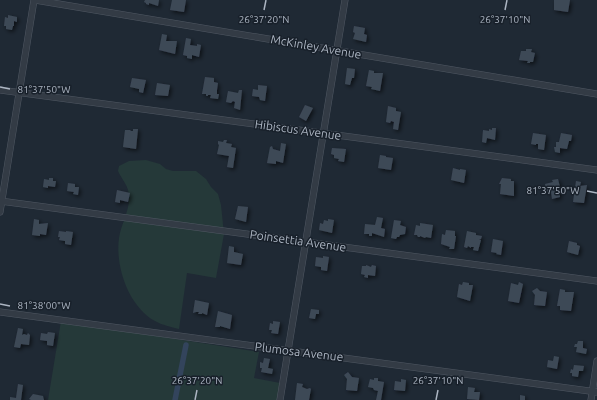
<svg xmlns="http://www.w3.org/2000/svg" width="597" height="400" font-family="Ubuntu,sans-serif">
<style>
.green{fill:#253939}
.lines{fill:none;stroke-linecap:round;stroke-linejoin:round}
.canal{stroke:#33445c;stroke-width:5.5}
.building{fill:#3e4957;filter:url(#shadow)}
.street-casing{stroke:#505863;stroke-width:7}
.street{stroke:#333b45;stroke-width:6}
.ticks{fill:none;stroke:#acb5c2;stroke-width:1.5}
.labels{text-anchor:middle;stroke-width:3;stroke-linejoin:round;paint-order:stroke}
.street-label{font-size:12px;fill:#acb5c2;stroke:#18202a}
.ticks-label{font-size:10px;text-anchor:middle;fill:#acb5c2;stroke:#18202a;stroke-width:3;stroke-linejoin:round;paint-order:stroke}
</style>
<defs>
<filter id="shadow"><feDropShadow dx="2" dy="2" stdDeviation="2" flood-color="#0009"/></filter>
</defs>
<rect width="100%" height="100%" fill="#1f2934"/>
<path class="green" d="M 146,160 L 160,164 L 166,169 L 173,171 L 196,171 L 206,179 L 211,187 L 218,194 L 221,205 L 224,234 L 216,278 L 187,273 L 179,329 C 171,327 162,325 155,321 C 129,307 115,267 119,238 C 121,224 130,210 129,196 C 129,186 122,180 118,171 L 119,166 L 129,161 Z
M 61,321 L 259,352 L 254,378 L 280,383 L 277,400 L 48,400 Z"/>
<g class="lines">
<path class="canal" d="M 175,400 L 186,345"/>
</g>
<path class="building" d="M 145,0 L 159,0 L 158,6 L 149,3 L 149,5 L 146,4 L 146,3 L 144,2 Z
M 172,0 L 186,0 L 184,12 L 170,10 Z
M 554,0 L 570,0 L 568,12 L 554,10 Z
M 8,15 L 17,17 L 17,22 L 14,21 L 14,26 L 13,26 L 12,30 L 6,29 L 6,26 L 4,26 L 5,17 L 8,18 Z
M 354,26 L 365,28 L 364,34 L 367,35 L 366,42 L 353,39 L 355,33 L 353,32 Z
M 162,34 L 167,35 L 166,41 L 177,41 L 175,54 L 159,50 Z
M 186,38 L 191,39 L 190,45 L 197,46 L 197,44 L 201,45 L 199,57 L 192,55 L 192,59 L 187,58 L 187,56 L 183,55 Z
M 526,49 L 532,49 L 531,52 L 535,53 L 533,62 L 530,62 L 530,63 L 527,63 L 528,61 L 519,60 L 521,51 L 526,51 Z
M 347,68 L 355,69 L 354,78 L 352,78 L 350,85 L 345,84 Z
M 369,70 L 374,71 L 374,73 L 383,73 L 380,91 L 371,89 L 372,87 L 366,86 Z
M 205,77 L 214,78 L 214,82 L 218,83 L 217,90 L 217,94 L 219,94 L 218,99 L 210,98 L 211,95 L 208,95 L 208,96 L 206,96 L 206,94 L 202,94 Z
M 132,78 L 146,80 L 143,93 L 139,92 L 139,89 L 130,87 Z
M 157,83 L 170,85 L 168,96 L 155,95 Z
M 258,85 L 267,86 L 265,101 L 260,100 L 259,97 L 252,96 L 253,89 L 258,90 Z
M 239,90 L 242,90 L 240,110 L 234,108 L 235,102 L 233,101 L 231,103 L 226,102 L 228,91 L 238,93 Z
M 305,105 L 313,108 L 306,121 L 299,117 Z
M 388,106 L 396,108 L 396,111 L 401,112 L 398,130 L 393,129 L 394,122 L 391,121 L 390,123 L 386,122 Z
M 492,128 L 496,128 L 495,140 L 487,138 L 486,143 L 482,142 L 483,130 L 489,131 L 489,129 L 492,130 Z
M 133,129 L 138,129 L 136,149 L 123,147 L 125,130 L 131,130 L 130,131 L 133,131 Z
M 533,133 L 546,135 L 544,150 L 538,149 L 538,144 L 536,144 L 536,145 L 531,144 Z
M 561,133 L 572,135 L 571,141 L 569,141 L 567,149 L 560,148 L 560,153 L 555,152 L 554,147 L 556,147 L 556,142 L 559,142 Z
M 224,140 L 227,140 L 226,143 L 232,144 L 231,147 L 236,148 L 233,168 L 227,167 L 229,156 L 217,154 L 219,145 L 218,144 L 218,141 L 223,142 Z
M 281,143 L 286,144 L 283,163 L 276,161 L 276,164 L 267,163 L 270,147 L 272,146 L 273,149 L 280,151 Z
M 332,148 L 346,149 L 344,162 L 338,161 L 339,159 L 334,158 L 334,155 L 331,154 Z
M 380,155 L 386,156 L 386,157 L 393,158 L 391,170 L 378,168 Z
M 453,168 L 460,170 L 460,169 L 466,170 L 464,183 L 451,180 Z
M 49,178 L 53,178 L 53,181 L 56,181 L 55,187 L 48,186 L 48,188 L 43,187 L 44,179 L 49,180 Z
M 502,178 L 511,179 L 511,181 L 514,181 L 514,196 L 500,194 L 501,184 L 499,184 Z
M 558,179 L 561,191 L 559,192 L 560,197 L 552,199 L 551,192 L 547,192 L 545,184 L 553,182 L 552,180 Z
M 576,181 L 581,182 L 580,186 L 587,185 L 584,203 L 573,202 Z
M 68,183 L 75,184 L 75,187 L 79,187 L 78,195 L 73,194 L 74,192 L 67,191 Z
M 117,190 L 130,193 L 128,202 L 120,200 L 120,203 L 115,202 Z
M 238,206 L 248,207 L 246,222 L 235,219 Z
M 377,217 L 383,218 L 381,228 L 385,229 L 384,237 L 372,233 L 372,236 L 369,236 L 369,234 L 364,234 L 365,224 L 375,225 Z
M 34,219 L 39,220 L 39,224 L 48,223 L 46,235 L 40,234 L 40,236 L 32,235 Z
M 328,219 L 334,220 L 332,233 L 319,230 L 320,223 L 323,224 L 324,220 L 328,221 Z
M 394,220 L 401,221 L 400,225 L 406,227 L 405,234 L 400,235 L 399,237 L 397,237 L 396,239 L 391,238 Z
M 420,223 L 433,225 L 431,238 L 426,237 L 425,238 L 420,236 L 420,237 L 418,237 L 417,235 L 414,235 L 416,225 L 420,226 Z
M 446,230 L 455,231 L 455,236 L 456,236 L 454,249 L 449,249 L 450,247 L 441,244 L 442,234 L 445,235 Z
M 59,231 L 66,232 L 66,231 L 73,232 L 71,245 L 65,244 L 65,241 L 59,240 L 60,237 L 58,237 Z
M 467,231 L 476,233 L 476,235 L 482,236 L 481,239 L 479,239 L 481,240 L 478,251 L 473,250 L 474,247 L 471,247 L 471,248 L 468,246 L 467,248 L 464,247 Z
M 493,239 L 503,241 L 501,255 L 496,254 L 497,253 L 491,252 Z
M 569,241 L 577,243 L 577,245 L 580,246 L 578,255 L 567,252 Z
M 229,246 L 234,247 L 234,252 L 243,254 L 241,265 L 227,263 Z
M 323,256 L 329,257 L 327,271 L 321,270 L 321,267 L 315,266 L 316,257 L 323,258 Z
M 366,265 L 371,267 L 372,265 L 376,266 L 375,276 L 368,275 L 368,278 L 364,277 L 365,275 L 361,274 L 362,266 L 366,266 Z
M 463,282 L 469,283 L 469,285 L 473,285 L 470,301 L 457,297 L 459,284 L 462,285 Z
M 519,282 L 523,284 L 519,303 L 508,301 L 511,283 L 518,285 Z
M 537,288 L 540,291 L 547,292 L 545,306 L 534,305 L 535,295 L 532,291 Z
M 560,289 L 565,290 L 565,292 L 574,292 L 571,311 L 560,310 L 560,306 L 557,306 Z
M 195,300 L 209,303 L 207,315 L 202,313 L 202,314 L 198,314 L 199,312 L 196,312 L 193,313 Z
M 311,309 L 319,310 L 319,314 L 316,314 L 315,319 L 309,318 Z
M 218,311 L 232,315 L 230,329 L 220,326 L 220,327 L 215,327 Z
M 273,321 L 280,322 L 278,334 L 271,333 L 272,330 L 269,330 L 270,323 L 273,324 Z
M 18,328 L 23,329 L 22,335 L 24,334 L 27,335 L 28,333 L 30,335 L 29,345 L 21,344 L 20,348 L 14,347 Z
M 48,332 L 55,333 L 53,346 L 47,345 L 47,341 L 40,340 L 41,333 L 47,334 Z
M 578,341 L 583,341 L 583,348 L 587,349 L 586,354 L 576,352 L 577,347 L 574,347 L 575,344 L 577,344 Z
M 554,356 L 559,357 L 557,369 L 547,367 L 548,360 L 553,361 Z
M 264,358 L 270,359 L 268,368 L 273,369 L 272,374 L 261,372 L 262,368 L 260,368 L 260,362 L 263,363 Z
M 574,365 L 584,366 L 583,371 L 579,371 L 578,377 L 572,376 L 572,373 L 570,373 L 571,369 L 573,370 Z
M 348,372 L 352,377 L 359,378 L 357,391 L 346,390 L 347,379 L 344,375 Z
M 374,378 L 378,378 L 378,381 L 384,382 L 381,400 L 376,400 L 378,391 L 374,390 L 373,388 L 368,387 L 370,379 L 374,380 Z
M 401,379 L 406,380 L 405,391 L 394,390 L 395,381 L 401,382 Z
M 297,383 L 303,384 L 302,387 L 307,389 L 310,388 L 311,389 L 309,400 L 295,400 Z
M 18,384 L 23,385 L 21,400 L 10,400 L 10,397 L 16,398 Z
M 468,387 L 475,388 L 474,392 L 480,392 L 479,400 L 467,399 Z
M 33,394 L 43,396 L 44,400 L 31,400 L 29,399 Z
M 520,395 L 525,396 L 525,400 L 520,400 Z"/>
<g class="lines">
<g class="street-casing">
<path id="street" d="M 35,0 L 597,94
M 0,90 L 597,170
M 0,201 L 597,281
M 0,212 L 34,0
M 0,312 L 597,392
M 280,400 L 345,0
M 591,400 L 597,361"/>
</g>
<use href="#street" class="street"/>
</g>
<path class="ticks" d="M 264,10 L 266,0M 505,10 L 507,0M 0,87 L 10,89M 587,191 L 597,193M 0,304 L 10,306M 195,400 L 197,390M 436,400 L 438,390"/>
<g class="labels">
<g class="street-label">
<text transform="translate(316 47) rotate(10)" y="4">McKinley Avenue</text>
<text transform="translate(298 130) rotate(8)" y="4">Hibiscus Avenue</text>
<text transform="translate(298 241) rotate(8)" y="4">Poinsettia Avenue</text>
<text transform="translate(299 352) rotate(7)" y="4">Plumosa Avenue</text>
</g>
</g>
<g class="ticks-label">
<text x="264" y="23">26°37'20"N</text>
<text x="505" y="23">26°37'10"N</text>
<text x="44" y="93">81°37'50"W</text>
<text x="553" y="194">81°37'50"W</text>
<text x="44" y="309">81°38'00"W</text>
<text x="197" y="384">26°37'20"N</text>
<text x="438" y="384">26°37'10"N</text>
</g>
</svg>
